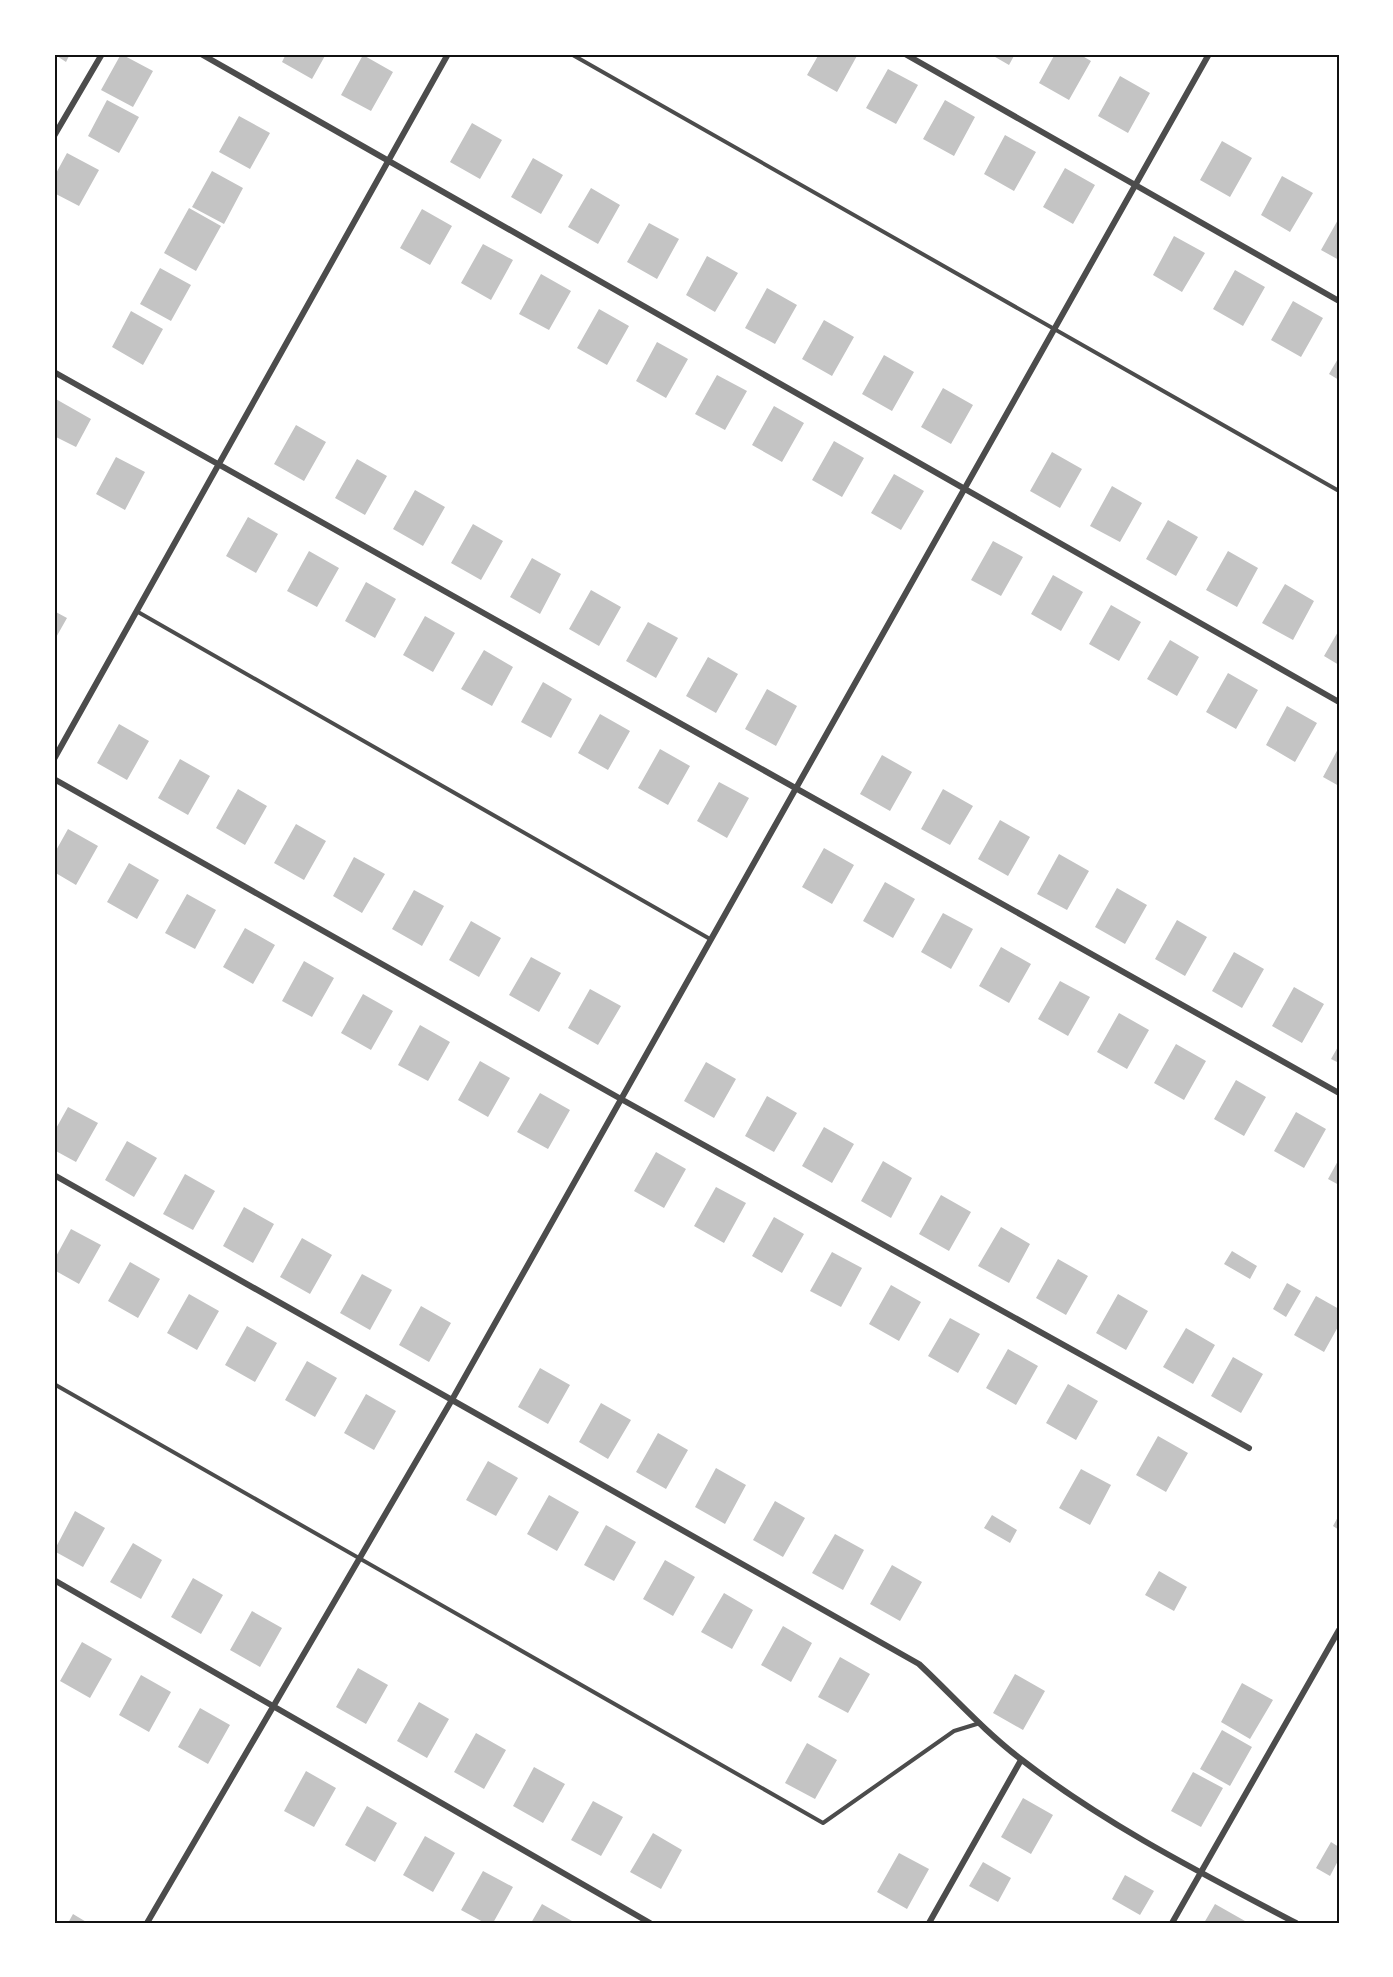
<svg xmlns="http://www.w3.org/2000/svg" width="1393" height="1977" font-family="Roboto,sans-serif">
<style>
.building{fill:#c4c4c4}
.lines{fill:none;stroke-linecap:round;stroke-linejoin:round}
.service{stroke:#4c4c4c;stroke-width:4}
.minor{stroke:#4c4c4c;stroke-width:6}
.neatline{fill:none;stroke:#111;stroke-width:2}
</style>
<rect width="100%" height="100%" fill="#fff"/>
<path class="building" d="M 54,54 L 70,54 L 66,62 Z
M 121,54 L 153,71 L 133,107 L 101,90 Z
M 286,54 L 326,54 L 312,79 L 282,62 Z
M 819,54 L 858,54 L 837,92 L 807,75 Z
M 990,54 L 1015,54 L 1009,65 Z
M 1055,54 L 1079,54 L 1091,61 L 1069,100 L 1039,83 Z
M 363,55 L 393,72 L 371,111 L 341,95 Z
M 888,69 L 918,85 L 896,124 L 866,108 Z
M 1120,76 L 1150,93 L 1128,133 L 1098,116 Z
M 107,100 L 139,117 L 119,153 L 88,136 Z
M 945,100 L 975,117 L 954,156 L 923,139 Z
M 239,116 L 270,133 L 250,169 L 219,152 Z
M 472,123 L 502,140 L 480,179 L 450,162 Z
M 1005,135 L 1036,152 L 1014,191 L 984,174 Z
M 1222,141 L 1252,158 L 1230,197 L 1200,180 Z
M 67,153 L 99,170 L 79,206 L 54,193 L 54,177 Z
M 533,158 L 563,175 L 541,214 L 511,197 Z
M 1065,168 L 1095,185 L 1073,224 L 1043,207 Z
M 212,171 L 243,188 L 224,224 L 192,207 Z
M 1282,176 L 1313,193 L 1290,232 L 1261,215 Z
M 591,188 L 620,205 L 598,244 L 568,227 Z
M 189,208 L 221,226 L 196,271 L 164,253 Z
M 422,209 L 452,226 L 430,265 L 400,248 Z
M 1339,218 L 1339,260 L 1321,250 Z
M 649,223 L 679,239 L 657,279 L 627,262 Z
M 1174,236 L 1205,253 L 1182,292 L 1153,275 Z
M 483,244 L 513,260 L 491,300 L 461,283 Z
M 707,256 L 738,273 L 715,312 L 686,295 Z
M 160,268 L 191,285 L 171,321 L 140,304 Z
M 1235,270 L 1265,287 L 1243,326 L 1213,309 Z
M 541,274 L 571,291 L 549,330 L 519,314 Z
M 767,288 L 797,305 L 775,344 L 745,328 Z
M 1293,301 L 1323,318 L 1301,357 L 1271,340 Z
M 599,309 L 629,326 L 607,365 L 577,348 Z
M 131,311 L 163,329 L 143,365 L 112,347 Z
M 824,320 L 854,337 L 832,376 L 802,359 Z
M 657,342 L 688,359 L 666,398 L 636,381 Z
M 884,355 L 914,372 L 892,411 L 862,394 Z
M 1339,357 L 1339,380 L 1329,374 Z
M 717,375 L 747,391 L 725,430 L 695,414 Z
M 943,388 L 973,405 L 951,444 L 921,427 Z
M 54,398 L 91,419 L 76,447 L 54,436 Z
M 774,406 L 804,423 L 782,462 L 752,445 Z
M 296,425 L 326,442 L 304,481 L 274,464 Z
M 834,441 L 864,458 L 842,497 L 812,480 Z
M 1052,452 L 1082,469 L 1060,508 L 1030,491 Z
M 116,457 L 145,472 L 125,510 L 96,494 Z
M 357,459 L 387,476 L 365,515 L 335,498 Z
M 894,474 L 924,491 L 901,530 L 871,513 Z
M 1112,486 L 1142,503 L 1120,542 L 1090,526 Z
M 415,490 L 445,507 L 423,546 L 393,529 Z
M 248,517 L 278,534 L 256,573 L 226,556 Z
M 1168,520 L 1198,537 L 1176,576 L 1146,559 Z
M 473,524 L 503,541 L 481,580 L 451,563 Z
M 993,541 L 1023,557 L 1001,596 L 971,580 Z
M 309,551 L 339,568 L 317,607 L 287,591 Z
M 1228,551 L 1258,568 L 1237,607 L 1206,590 Z
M 532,558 L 561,574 L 540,614 L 510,597 Z
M 1053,575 L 1083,592 L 1061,631 L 1031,614 Z
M 366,582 L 396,599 L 375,638 L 345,621 Z
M 1285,584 L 1314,601 L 1293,640 L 1262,623 Z
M 591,590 L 621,607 L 599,646 L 569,629 Z
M 1111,605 L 1141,622 L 1119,661 L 1089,644 Z
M 54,611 L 67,618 L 54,641 Z
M 425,616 L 455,633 L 433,672 L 403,655 Z
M 648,622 L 678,638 L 656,678 L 626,661 Z
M 1339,630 L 1339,665 L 1324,656 Z
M 1170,640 L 1199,657 L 1177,696 L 1147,679 Z
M 484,650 L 513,667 L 492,706 L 461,689 Z
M 708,657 L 738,674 L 716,713 L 686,696 Z
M 1228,673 L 1258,690 L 1236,729 L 1206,712 Z
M 543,682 L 572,699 L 551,738 L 521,722 Z
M 767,689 L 797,706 L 776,746 L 745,729 Z
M 1287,706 L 1317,723 L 1295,762 L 1266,745 Z
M 600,714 L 630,731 L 608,770 L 578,753 Z
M 119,724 L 149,741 L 127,780 L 97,763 Z
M 1339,747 L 1339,786 L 1323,777 Z
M 660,749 L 690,766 L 668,805 L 638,788 Z
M 882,755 L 912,772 L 890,811 L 860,794 Z
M 180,759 L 210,776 L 188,815 L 158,798 Z
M 719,782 L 749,798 L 727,838 L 697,821 Z
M 238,789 L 267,806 L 245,845 L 216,828 Z
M 943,789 L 973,806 L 950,845 L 921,829 Z
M 1000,820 L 1030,837 L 1008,876 L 978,859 Z
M 296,824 L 326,841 L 304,880 L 274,863 Z
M 68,829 L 98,846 L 76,885 L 54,872 L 54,854 Z
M 824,848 L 854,865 L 832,904 L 802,887 Z
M 1059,854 L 1089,871 L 1067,910 L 1037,894 Z
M 354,857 L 385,874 L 362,913 L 333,896 Z
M 129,863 L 159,880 L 137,919 L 107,902 Z
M 885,882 L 915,899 L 893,938 L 863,921 Z
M 1117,888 L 1147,905 L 1125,944 L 1095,927 Z
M 414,890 L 444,906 L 422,946 L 392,929 Z
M 187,894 L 216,910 L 195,949 L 165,933 Z
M 943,913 L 973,929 L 951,969 L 921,952 Z
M 1177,920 L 1207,937 L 1185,976 L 1155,959 Z
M 471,921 L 501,938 L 479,977 L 449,960 Z
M 245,928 L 275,945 L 253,984 L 223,967 Z
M 1001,947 L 1031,964 L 1009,1003 L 979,986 Z
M 1234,952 L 1264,969 L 1242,1008 L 1212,991 Z
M 531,957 L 561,973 L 539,1012 L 509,995 Z
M 304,961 L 334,978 L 312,1017 L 282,1001 Z
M 1060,981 L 1090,997 L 1068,1036 L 1038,1019 Z
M 1294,987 L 1324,1004 L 1302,1043 L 1272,1026 Z
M 590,989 L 621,1006 L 598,1045 L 568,1028 Z
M 363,994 L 393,1011 L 371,1050 L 341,1033 Z
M 1119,1013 L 1149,1030 L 1127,1069 L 1097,1052 Z
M 420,1025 L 450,1042 L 428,1081 L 398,1065 Z
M 1176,1044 L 1206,1061 L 1184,1100 L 1154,1083 Z
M 1339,1045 L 1339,1063 L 1331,1059 Z
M 480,1061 L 510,1078 L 488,1117 L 458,1100 Z
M 706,1062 L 736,1079 L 714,1118 L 684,1101 Z
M 1236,1080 L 1266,1097 L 1244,1136 L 1214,1119 Z
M 540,1093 L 570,1110 L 548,1149 L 517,1132 Z
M 767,1096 L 797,1113 L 774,1152 L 745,1136 Z
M 68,1107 L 98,1123 L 76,1162 L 54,1150 L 54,1132 Z
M 1296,1112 L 1326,1129 L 1304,1168 L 1274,1151 Z
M 824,1127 L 854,1144 L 832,1183 L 802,1166 Z
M 127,1141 L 157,1158 L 134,1197 L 105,1180 Z
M 656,1152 L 686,1169 L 664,1208 L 634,1191 Z
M 1339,1159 L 1339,1185 L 1328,1179 Z
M 883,1161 L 912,1178 L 891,1218 L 861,1201 Z
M 185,1174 L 215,1191 L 193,1230 L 163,1214 Z
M 716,1187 L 746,1203 L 724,1243 L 694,1226 Z
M 941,1195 L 971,1212 L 949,1251 L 919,1234 Z
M 244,1207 L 274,1224 L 253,1263 L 223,1246 Z
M 774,1217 L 804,1234 L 782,1273 L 752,1256 Z
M 1001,1227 L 1030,1244 L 1009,1283 L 978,1266 Z
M 71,1229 L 101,1245 L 79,1284 L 54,1270 L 54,1260 Z
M 302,1238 L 332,1255 L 310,1294 L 280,1277 Z
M 1232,1251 L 1257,1266 L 1250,1279 L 1224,1264 Z
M 832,1252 L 862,1268 L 841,1307 L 810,1291 Z
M 1058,1259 L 1088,1276 L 1066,1315 L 1036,1298 Z
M 130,1262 L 160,1279 L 138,1318 L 108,1301 Z
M 362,1274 L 392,1290 L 370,1330 L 340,1313 Z
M 1287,1283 L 1301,1291 L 1286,1317 L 1273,1309 Z
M 891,1285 L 921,1302 L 899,1341 L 869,1324 Z
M 189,1294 L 219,1311 L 197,1350 L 167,1333 Z
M 1118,1294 L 1148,1311 L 1126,1350 L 1096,1333 Z
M 1316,1296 L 1339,1309 L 1339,1325 L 1324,1352 L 1294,1335 Z
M 421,1306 L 451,1323 L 429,1362 L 399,1345 Z
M 950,1318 L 980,1334 L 958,1373 L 928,1356 Z
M 247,1326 L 277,1343 L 255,1382 L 225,1365 Z
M 1186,1328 L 1215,1345 L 1193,1384 L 1163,1367 Z
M 1008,1349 L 1038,1366 L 1016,1405 L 986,1388 Z
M 1233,1357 L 1263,1374 L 1241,1413 L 1211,1396 Z
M 307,1361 L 337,1378 L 315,1417 L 285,1400 Z
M 540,1368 L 570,1385 L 548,1424 L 518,1407 Z
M 1068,1384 L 1098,1401 L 1076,1440 L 1046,1423 Z
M 366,1394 L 396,1411 L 374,1450 L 344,1433 Z
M 601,1403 L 631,1420 L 608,1459 L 579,1442 Z
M 658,1433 L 688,1450 L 666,1489 L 636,1472 Z
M 1158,1436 L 1188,1453 L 1166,1492 L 1136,1475 Z
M 488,1461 L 518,1478 L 496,1516 L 466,1500 Z
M 716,1468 L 746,1485 L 725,1524 L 695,1507 Z
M 1081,1469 L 1111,1485 L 1090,1525 L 1059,1508 Z
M 549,1495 L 579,1512 L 557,1551 L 527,1534 Z
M 775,1501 L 805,1518 L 783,1557 L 753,1540 Z
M 75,1511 L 105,1528 L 83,1567 L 54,1551 Z
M 992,1515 L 1017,1530 L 1010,1543 L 984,1528 Z
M 1339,1515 L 1339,1530 L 1333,1526 Z
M 606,1525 L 636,1542 L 614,1581 L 584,1565 Z
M 835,1534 L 864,1550 L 843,1590 L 812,1573 Z
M 133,1543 L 162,1560 L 141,1599 L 110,1582 Z
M 665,1560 L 695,1577 L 673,1616 L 643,1599 Z
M 892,1565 L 922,1582 L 900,1621 L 870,1604 Z
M 1159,1571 L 1187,1587 L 1174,1611 L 1145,1595 Z
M 193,1578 L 223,1595 L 201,1634 L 171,1617 Z
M 724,1593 L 753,1610 L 732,1649 L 701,1632 Z
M 252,1611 L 282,1628 L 260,1667 L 230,1650 Z
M 783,1626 L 812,1643 L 791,1682 L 761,1665 Z
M 82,1642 L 112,1659 L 90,1698 L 60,1681 Z
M 840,1657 L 870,1674 L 848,1713 L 818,1697 Z
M 358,1668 L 388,1685 L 366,1724 L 336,1707 Z
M 1015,1674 L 1045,1691 L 1023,1730 L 993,1713 Z
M 141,1675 L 171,1692 L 149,1732 L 119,1715 Z
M 1242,1683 L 1273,1700 L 1250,1739 L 1221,1722 Z
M 419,1702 L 449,1719 L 427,1758 L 397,1741 Z
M 200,1708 L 230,1725 L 208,1764 L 178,1747 Z
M 1222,1730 L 1252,1747 L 1230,1786 L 1200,1769 Z
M 476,1733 L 506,1750 L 484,1789 L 454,1772 Z
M 807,1743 L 837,1760 L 815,1799 L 785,1783 Z
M 534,1767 L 565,1784 L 543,1823 L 513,1806 Z
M 306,1771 L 336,1788 L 314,1827 L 284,1811 Z
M 1193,1772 L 1223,1788 L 1201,1827 L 1171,1811 Z
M 1023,1798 L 1053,1815 L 1031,1854 L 1001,1837 Z
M 593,1801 L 623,1817 L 601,1856 L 571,1840 Z
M 367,1806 L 397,1823 L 375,1862 L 345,1845 Z
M 653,1833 L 682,1850 L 661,1889 L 630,1872 Z
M 425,1836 L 455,1853 L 433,1892 L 403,1875 Z
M 1331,1842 L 1339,1847 L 1339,1859 L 1330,1876 L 1316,1868 Z
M 899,1853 L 929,1869 L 907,1909 L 877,1892 Z
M 983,1862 L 1011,1878 L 998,1902 L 969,1886 Z
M 483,1871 L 513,1887 L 493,1923 L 485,1923 L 461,1910 Z
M 1125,1875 L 1154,1891 L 1140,1915 L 1112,1899 Z
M 542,1904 L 572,1921 L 571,1923 L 531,1923 Z
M 1215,1904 L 1245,1921 L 1243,1923 L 1204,1923 Z
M 73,1914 L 88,1923 L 68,1923 Z"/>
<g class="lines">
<path class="service" d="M 571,54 L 1339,491
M 138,612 L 710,939
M 54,1384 L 823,1823 L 954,1731 L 980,1723"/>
<path class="minor" d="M 201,54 L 1339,702
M 905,54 L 1339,301
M 54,136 L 102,54
M 54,372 L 1339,1093
M 54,759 L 448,54
M 54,779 L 621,1099 L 1249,1448
M 54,1175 L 919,1664 C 953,1696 985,1732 1022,1760 C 1106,1825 1203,1874 1296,1923
M 54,1580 L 650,1923
M 147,1923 L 453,1398 L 1209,54
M 929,1923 L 1021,1760
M 1172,1923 L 1339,1630"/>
</g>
<rect width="1393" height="1977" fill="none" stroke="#ffffff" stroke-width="111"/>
<rect x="56" y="56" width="1282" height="1866" class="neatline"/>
</svg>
